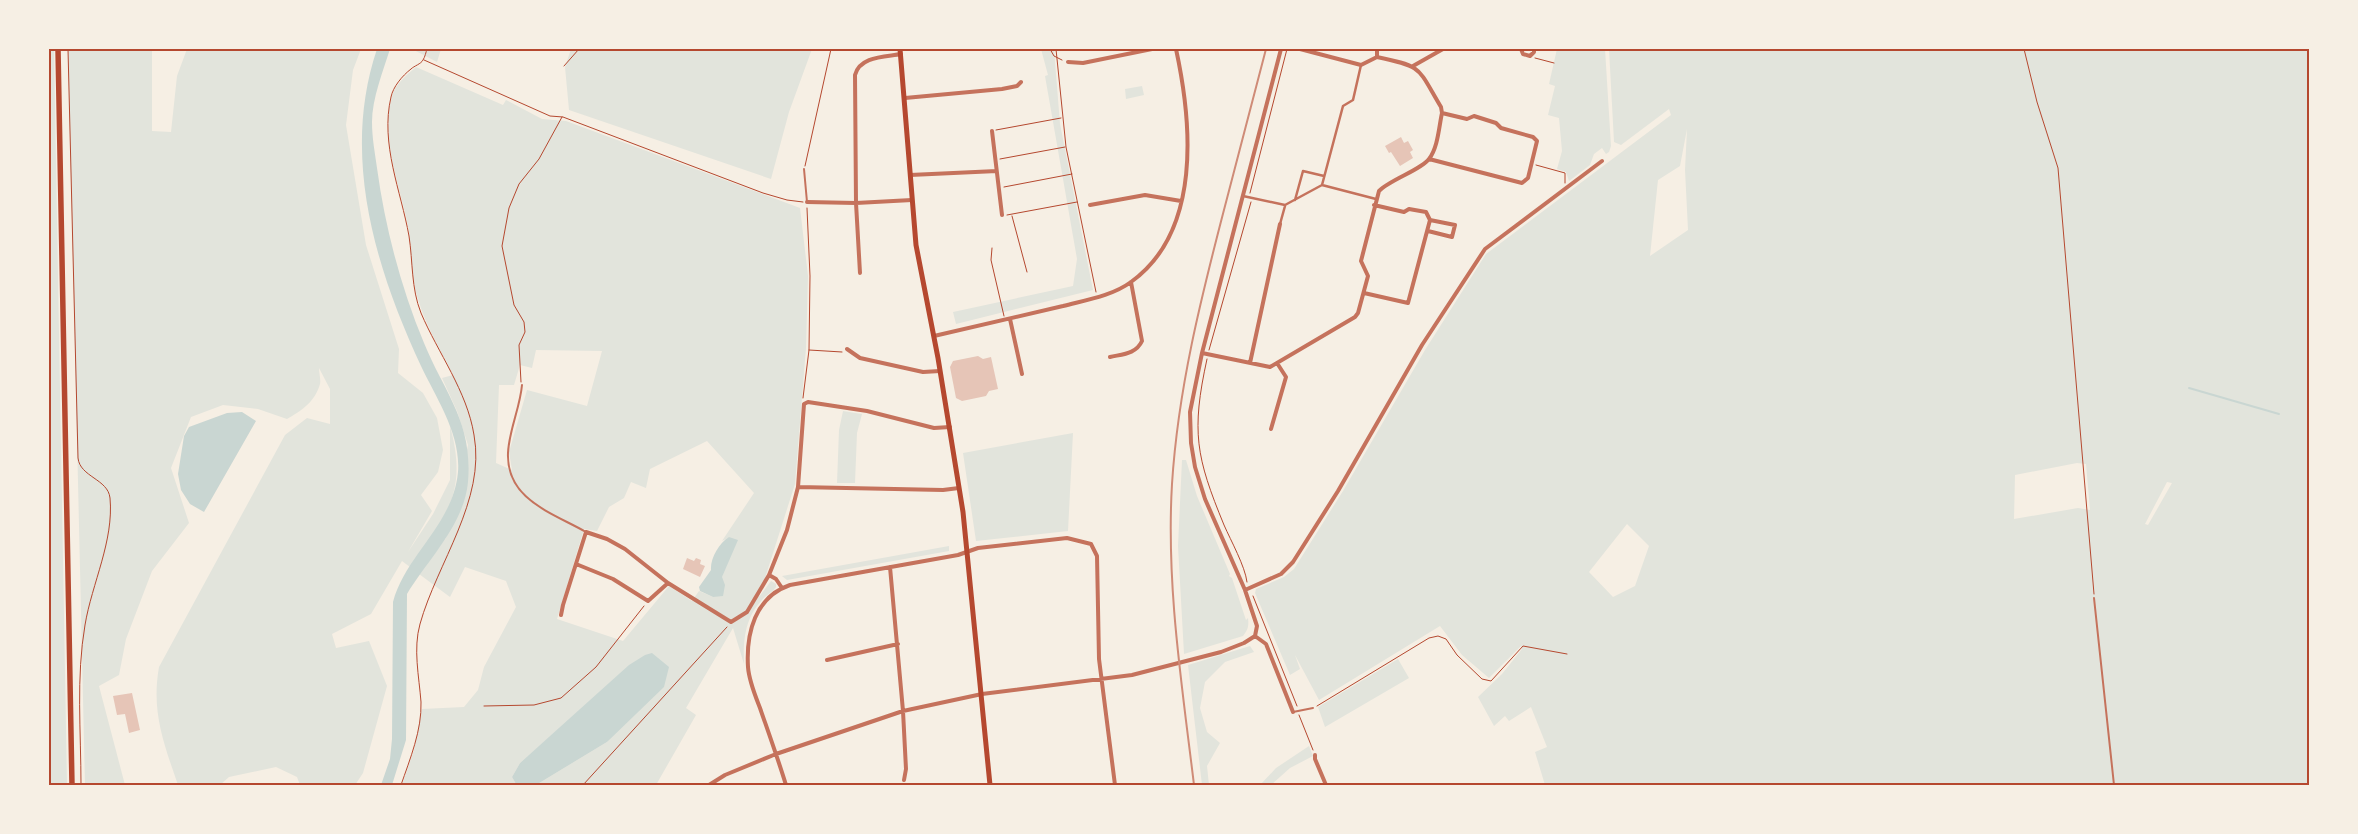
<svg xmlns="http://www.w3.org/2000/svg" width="2358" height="834" font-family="Commissioner,sans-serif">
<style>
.green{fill:#e2e4dc;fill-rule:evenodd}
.water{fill:#c9d6d2}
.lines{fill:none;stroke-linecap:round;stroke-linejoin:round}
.stream{stroke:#c9d6d2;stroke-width:2}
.building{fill:#e6c5b7}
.path{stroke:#b5482f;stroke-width:1}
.service{stroke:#c5725c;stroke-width:2}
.pedestrian{stroke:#c5725c;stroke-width:2.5}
.minor{stroke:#c5725c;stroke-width:4}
.secondary{stroke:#b5482f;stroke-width:5}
.primary{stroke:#b5482f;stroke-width:5.5}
.rail{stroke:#cf8b77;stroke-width:2}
.neatline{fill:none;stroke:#b5482f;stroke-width:2}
</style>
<rect width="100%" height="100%" fill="#f6efe4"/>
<path class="green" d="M 49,49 L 54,49 L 67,785 L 49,785 Z
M 68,49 L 152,49 L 152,131 L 171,132 L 177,76 L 187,49 L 361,49 L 353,70 L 346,125 L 366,245 L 399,349 L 398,373 L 423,393 L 437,418 L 443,450 L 438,472 L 421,495 L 432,511 L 408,552 L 433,514 L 450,480 L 450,426 C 468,491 447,517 410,567 L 402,561 L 371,614 L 332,634 L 336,648 L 369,641 L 387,686 L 363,773 L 355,785 L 300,785 L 297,777 L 276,767 L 229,777 L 220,785 L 178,785 C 164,744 151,712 159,667 L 285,435 L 307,418 L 330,424 L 330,389 L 319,368 C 319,373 321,380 320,384 C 315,402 301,411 287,419 L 258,409 L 223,405 L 191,417 L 171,468 L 189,523 L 152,571 L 126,639 L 119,675 L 99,686 L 125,785 L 85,785 Z
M 412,49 L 441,49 L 437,62 Z
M 571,49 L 812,49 L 789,112 L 771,179 L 569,110 L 565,67 Z
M 1041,49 L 1054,49 L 1060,124 L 1093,290 L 956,324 L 953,312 L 1073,286 L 1077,259 L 1045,76 L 1048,75 Z
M 1557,49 L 1605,49 L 1611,146 L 1609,152 L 1606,154 L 1602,148 L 1594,154 L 1590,165 L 1569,181 L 1566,172 L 1557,169 L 1562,151 L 1559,118 L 1548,115 L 1555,86 L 1549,84 Z
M 1609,49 L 2309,49 L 2309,785 L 1545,785 L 1535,752 L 1547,747 L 1531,707 L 1509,721 L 1505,716 L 1494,726 L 1478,697 L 1502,674 L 1522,649 L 1521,646 L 1489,678 L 1462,655 L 1440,626 L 1319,700 L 1295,655 L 1300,669 L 1290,675 L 1255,593 L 1256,589 L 1284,577 L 1294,569 L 1343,491 L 1425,350 L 1486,254 L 1671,115 L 1669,109 L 1621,145 L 1614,142 ZM 1687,129 L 1685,170 L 1688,230 L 1650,256 L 1658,180 L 1680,166 ZM 2077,463 L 2086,464 L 2090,510 L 2078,508 L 2014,519 L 2015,475 ZM 2167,482 L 2172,483 L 2148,525 L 2145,524 ZM 1627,524 L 1649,546 L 1635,586 L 1613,597 L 1589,572 Z
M 416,67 L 503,105 L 506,100 L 542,119 L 566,121 L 800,208 L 808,276 L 806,348 L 795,484 L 759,597 L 771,581 L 776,584 L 776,587 C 773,592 766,595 762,600 C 745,618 743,640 744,664 L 733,628 L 686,708 L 696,715 L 656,785 L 536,785 L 607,742 L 617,730 L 569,720 L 520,763 L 512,777 L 516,784 L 519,785 L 402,785 L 414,750 L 422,709 L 464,707 L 478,690 L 484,667 L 516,607 L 506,581 L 465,567 L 450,597 L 419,574 L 446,538 L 468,445 L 457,411 L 442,378 L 453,375 C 441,351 426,326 418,299 C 411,278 412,254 409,231 C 401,187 380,142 392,96 C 396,83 407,75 416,67 ZM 536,350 L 602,351 L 587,406 L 527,390 L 509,452 L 512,470 L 496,463 L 499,385 L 514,385 L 520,365 L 532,368 ZM 707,441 L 754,493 L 722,541 L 730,537 L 722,577 L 713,597 L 699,591 L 692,601 L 669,586 L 623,641 L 557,619 L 584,529 L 597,531 L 609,507 L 624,498 L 631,482 L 646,488 L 650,469 Z
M 1142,86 L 1144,95 L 1126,99 L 1125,89 Z
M 843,411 L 862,414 L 857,433 L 855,483 L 837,483 L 839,430 Z
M 1073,433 L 1068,531 L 976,541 L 963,453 Z
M 1182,460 L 1186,460 L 1197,496 L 1230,574 L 1229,576 L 1232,578 L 1246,620 L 1248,618 C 1249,626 1248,630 1243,636 L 1184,654 L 1178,546 Z
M 949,546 L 949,551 L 787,580 L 782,576 Z
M 1250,646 L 1254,652 L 1225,662 L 1205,682 L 1200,708 L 1207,732 L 1220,743 L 1207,766 L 1209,785 L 1202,785 L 1188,665 Z
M 1398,659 L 1409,678 L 1325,727 L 1318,707 Z
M 1309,746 L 1313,756 L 1290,768 L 1271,785 L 1260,785 L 1276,768 Z"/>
<path class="water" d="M 377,49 L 390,49 C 383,71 372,99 372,122 C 372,138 375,153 377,168 C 385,227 401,288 424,343 C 445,394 473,422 468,482 C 464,525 428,559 407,594 L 406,740 L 392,785 L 381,785 L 390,759 L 392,739 L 393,602 C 406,554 453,525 458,472 C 461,434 436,398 421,366 C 375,267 341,156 377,49 Z
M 242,412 L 256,421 L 204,512 L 190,504 L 181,490 L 178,474 L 184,436 L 189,427 L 227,413 Z
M 729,537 L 738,540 L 722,577 L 725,585 L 723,596 L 713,597 L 700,591 L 699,587 L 711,570 C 710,559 719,543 729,537 Z
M 652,653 L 669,667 L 664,687 L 607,742 L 536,785 L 516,784 L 512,777 L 520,763 L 629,665 L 645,655 Z"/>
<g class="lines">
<path class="stream" d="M 2189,388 L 2279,414"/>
</g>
<path class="building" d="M 1401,137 L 1404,143 L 1408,141 L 1413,150 L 1410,152 L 1413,158 L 1400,166 L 1391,152 L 1389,153 L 1385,146 Z
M 978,356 L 983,359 L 991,357 L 998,389 L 989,391 L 986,396 L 962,401 L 956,398 L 950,367 L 953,361 Z
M 687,558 L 694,561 L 696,558 L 701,560 L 700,564 L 705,566 L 700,577 L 683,569 Z
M 132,693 L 140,730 L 129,733 L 125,714 L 117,715 L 113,696 Z"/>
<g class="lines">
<path class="path" d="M 68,49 L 78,458 C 80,477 108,479 110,498 C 114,541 92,583 85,625 C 76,677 81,732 81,785
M 1050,49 L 1054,56 L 1062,60
M 1056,49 L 1066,147 L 1096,292
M 2024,49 L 2037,102 L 2058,168 L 2094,594
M 2218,49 L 2219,49
M 1535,58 L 1554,63
M 424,60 L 550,116 L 563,117 L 763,193 L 787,200 L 803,202
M 564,66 L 579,49
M 996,130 L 1061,118
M 1000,159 L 1065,147
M 1536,165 L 1565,173 L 1565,183
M 805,166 L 831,49
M 1004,187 L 1072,174
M 1250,193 L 1287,49
M 1007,215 L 1077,202
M 1012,216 L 1027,272
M 992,248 L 991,260 L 1004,316
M 809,350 L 842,352
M 1209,350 L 1251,202
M 1207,359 C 1191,432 1196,457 1224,525 C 1231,541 1245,566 1247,582
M 521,382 L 519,345 L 525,332 L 524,322 L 514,305 L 502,246 L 509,208 L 519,184 L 539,159 L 562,117
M 803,398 L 809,350 L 810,276 L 807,208
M 1253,596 L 1297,706
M 484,706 L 534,705 L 561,698 L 596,667 L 644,606
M 1317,706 L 1429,638 L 1438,636 L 1446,639 L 1457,655 L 1482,679 L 1491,681 L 1523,646 L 1567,654
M 1299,715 L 1313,750
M 401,785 C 410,759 422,730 421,702 C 419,676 413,649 420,624 C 437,563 486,500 474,435 C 467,391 438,353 421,313 C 411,288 413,262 409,236 C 401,191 380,144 391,97 C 393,87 402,76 411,69 C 414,66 421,64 423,60 C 425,57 426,52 427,49
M 583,785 L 727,627"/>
<path class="service" d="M 804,169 L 807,202
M 522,385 C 520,408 509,430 508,453 C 506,500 553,513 586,532
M 2094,598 L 2114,785
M 1293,712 L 1313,708"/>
<path class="pedestrian" d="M 1322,185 L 1376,199
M 1243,196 L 1285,205 L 1322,185 L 1343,106 L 1353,100 L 1361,65
M 1295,200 L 1303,171 L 1324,176
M 1280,224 L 1285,206"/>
<path class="minor" d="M 1521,49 L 1523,54 L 1530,56 L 1534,52 L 1534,49
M 1377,57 L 1377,49
M 1068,62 L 1083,63 L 1152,49
M 1413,66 L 1443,49
M 905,98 L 1002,89 L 1017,86 L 1021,82
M 992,131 L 1002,215
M 1429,159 L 1522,183 L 1528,178 L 1537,141 L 1533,137 L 1501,128 L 1496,123 L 1474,116 L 1467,119 L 1442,113
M 910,175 L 997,171
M 807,202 L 856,203 L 912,200
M 1090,205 L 1145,195 L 1181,201
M 1428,231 L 1452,237 L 1455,225 L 1430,220
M 860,273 L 856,203 L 855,75 C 860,56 885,57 901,54
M 1364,293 L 1408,303 L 1430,220 L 1426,212 L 1409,209 L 1404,212 L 1374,205
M 1010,319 L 1022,374
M 934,336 C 977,326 1020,316 1063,306 C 1086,300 1112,296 1131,282 C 1202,231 1192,123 1176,49
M 847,349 L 860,358 L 923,372 L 940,371
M 1202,353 L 1270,367 L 1355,317 L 1358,313 L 1368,276 L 1361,261 L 1379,191 C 1391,179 1421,170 1429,159 C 1438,148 1439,126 1442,113 L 1441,107 C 1417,67 1424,67 1377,57 L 1361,65 L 1300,49
M 1110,357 C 1123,354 1136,354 1142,341 L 1131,282
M 1250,363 L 1280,224
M 1271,429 L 1286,377 L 1277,363
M 798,487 L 943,490 L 959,488
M 576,564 L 613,579 L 648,601 L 668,583
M 890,567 L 903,711 L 906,769 L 904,780
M 769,575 L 776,579 L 782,588
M 1245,590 L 1281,574 L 1293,562 L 1338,491 L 1422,345 L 1485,249 L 1602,161
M 561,615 L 563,605 L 586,532 L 607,539 L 625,549 L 668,583 L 731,622 L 747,612 L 769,575 L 787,530 L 798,487 L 804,404 L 808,402 L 867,411 L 934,428 L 950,427
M 1255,636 L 1266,644 L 1293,712
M 827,660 L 898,644
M 1315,755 L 1315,759 L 1326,785
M 709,785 L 725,775 L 776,754 L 903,711 L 982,694 L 1132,675 L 1221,652 L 1244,643 L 1255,636 L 1257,626 L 1245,590 L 1205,499 L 1195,467 L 1191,443 L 1190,412 L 1202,353 L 1281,49
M 786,785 C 778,759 769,734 760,708 C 755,695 749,681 748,667 C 746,633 755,597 790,585 L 958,555 L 978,548 L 1067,538 L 1091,544 L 1097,556 L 1099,659 L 1115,785"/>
<path class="secondary" d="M 900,49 L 916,245 L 938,358 L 963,512 L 990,785"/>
<path class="primary" d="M 58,49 L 72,785"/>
<path class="rail" d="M 1194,785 C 1182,685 1166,585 1172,484 C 1178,389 1201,298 1225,206 C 1239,154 1252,101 1266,49"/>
</g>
<rect width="2358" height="834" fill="none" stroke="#f6efe4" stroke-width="100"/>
<rect x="50" y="50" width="2258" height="734" class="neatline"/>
</svg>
